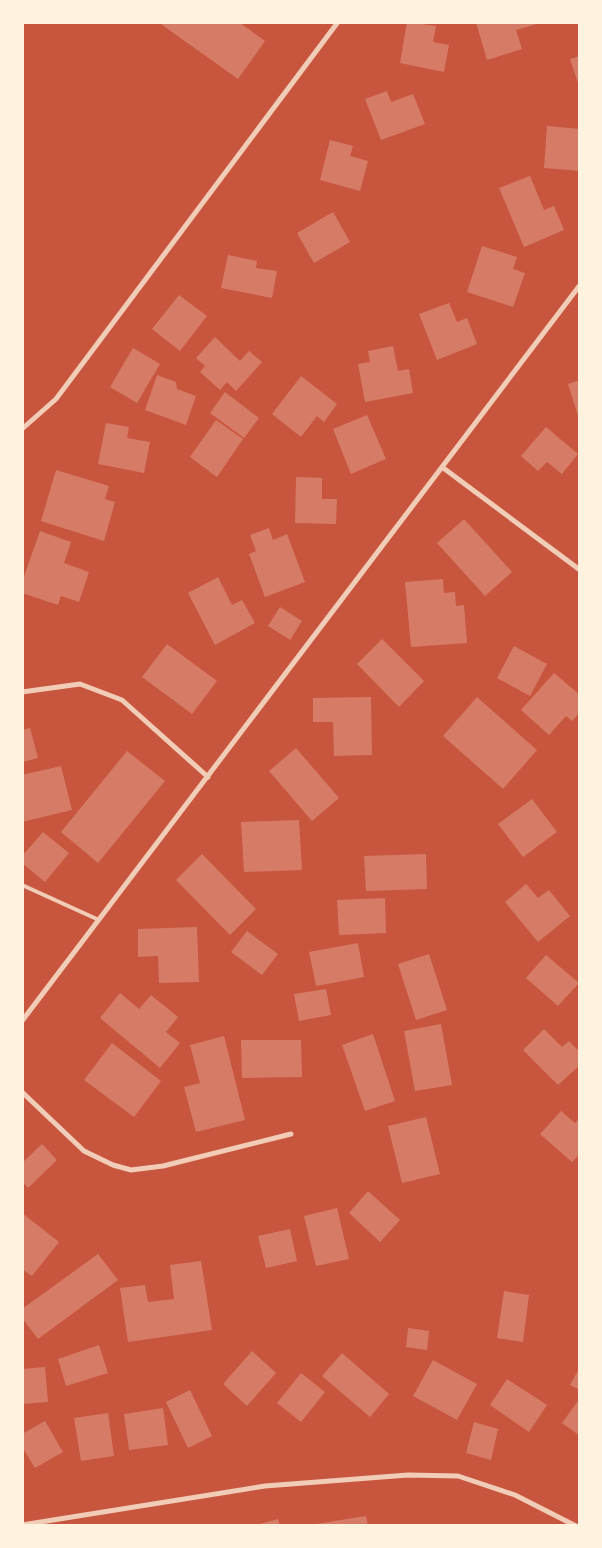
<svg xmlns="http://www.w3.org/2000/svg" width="602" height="1548" font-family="'Zilla Slab',serif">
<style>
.building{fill:#d67c66}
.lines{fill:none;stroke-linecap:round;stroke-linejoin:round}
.service{stroke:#f1ccb7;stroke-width:4}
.minor{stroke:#f1ccb7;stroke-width:5}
</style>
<rect width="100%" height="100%" fill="#c8553d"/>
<path class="building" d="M 158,22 L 239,22 L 265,41 L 238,79 Z
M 407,22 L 436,26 L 433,42 L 449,45 L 444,72 L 400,63 Z
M 476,22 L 540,22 L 540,23 L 516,30 L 522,49 L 487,60 Z
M 580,56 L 580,86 L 579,86 L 570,59 Z
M 387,91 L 391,102 L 413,94 L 425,124 L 381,140 L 365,99 Z
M 547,126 L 580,129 L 580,171 L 544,168 Z
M 330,140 L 353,146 L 350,156 L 368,161 L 360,191 L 320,180 Z
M 530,176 L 544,210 L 554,206 L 564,230 L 524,247 L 499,188 Z
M 333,212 L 350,242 L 314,263 L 297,233 Z
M 482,246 L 517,257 L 513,269 L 525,273 L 513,307 L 467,292 Z
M 228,255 L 257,261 L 256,268 L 277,271 L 272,298 L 221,288 Z
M 179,295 L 207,316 L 180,351 L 152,329 Z
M 449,303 L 457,322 L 467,318 L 477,344 L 437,360 L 419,314 Z
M 215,337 L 240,361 L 249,351 L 262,362 L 236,391 L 227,382 L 220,390 L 200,372 L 205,366 L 196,358 Z
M 393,346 L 398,371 L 409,369 L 413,393 L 365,402 L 358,364 L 370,362 L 368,351 Z
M 133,348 L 160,364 L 137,403 L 110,387 Z
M 157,375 L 176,382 L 177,389 L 196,396 L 186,425 L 145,410 Z
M 301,376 L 337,404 L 324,422 L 317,416 L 301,437 L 272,414 Z
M 580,380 L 580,419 L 579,419 L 568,384 Z
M 225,392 L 259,418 L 244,438 L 210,413 Z
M 367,415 L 386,459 L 351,474 L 333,429 Z
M 216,420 L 243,439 L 217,477 L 190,457 Z
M 106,423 L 129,427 L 127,438 L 150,442 L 144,473 L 98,464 Z
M 546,427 L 578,454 L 562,474 L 547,462 L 538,471 L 521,456 Z
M 56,470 L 109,486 L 105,499 L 115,502 L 104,541 L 41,521 Z
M 296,477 L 322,478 L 322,499 L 337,499 L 336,524 L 295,523 Z
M 464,519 L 512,572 L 485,596 L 437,543 Z
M 269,528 L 273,540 L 287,534 L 305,582 L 265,597 L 249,554 L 256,551 L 250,535 Z
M 40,531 L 71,542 L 64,563 L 89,572 L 79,602 L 61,596 L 58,605 L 22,593 L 22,582 Z
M 218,577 L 232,605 L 242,600 L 255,623 L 215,645 L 188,593 Z
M 443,579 L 444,593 L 455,592 L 456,606 L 464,605 L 467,643 L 411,647 L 405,582 Z
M 280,607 L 302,621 L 290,640 L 268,626 Z
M 382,639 L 424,681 L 399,707 L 357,664 Z
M 167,644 L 217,681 L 192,714 L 142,677 Z
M 514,646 L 547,664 L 530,696 L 497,678 Z
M 554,673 L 580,695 L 580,712 L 572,721 L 566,716 L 549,735 L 521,710 Z
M 371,697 L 372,755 L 334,756 L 333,722 L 313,722 L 313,698 Z
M 477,697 L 537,750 L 503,789 L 443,736 Z
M 30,728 L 38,758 L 22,762 L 22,730 Z
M 296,748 L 339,798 L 312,821 L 269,771 Z
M 127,751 L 165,781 L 98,863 L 61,832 Z
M 61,766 L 72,810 L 22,822 L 22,775 Z
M 532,799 L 557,832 L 523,857 L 498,824 Z
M 299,820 L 302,870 L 244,872 L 241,822 Z
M 43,832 L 69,853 L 45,882 L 22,863 L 22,856 Z
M 202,854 L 256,909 L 230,935 L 176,880 Z
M 426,854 L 427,889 L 366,891 L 364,856 Z
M 526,884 L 538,898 L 549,890 L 570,916 L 538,942 L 505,902 Z
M 385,898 L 386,933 L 339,935 L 337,900 Z
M 197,927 L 199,982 L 159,983 L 158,956 L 138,957 L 138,929 Z
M 247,931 L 278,954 L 262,975 L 231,952 Z
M 358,943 L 364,977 L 316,986 L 309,952 Z
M 429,954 L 447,1010 L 416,1020 L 398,964 Z
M 546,955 L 579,983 L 558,1006 L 526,978 Z
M 326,989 L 331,1015 L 299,1021 L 294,994 Z
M 120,993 L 139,1009 L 151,995 L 178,1017 L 166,1032 L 180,1043 L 160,1068 L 100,1018 Z
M 441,1024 L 452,1085 L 415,1091 L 404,1031 Z
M 544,1029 L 562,1047 L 569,1041 L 580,1052 L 580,1065 L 558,1085 L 523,1050 Z
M 373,1034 L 395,1101 L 365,1111 L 342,1045 Z
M 224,1036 L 245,1120 L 196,1132 L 184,1087 L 200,1083 L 190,1045 Z
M 241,1040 L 301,1040 L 302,1077 L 242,1078 Z
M 112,1043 L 161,1081 L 134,1117 L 84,1080 Z
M 561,1111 L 575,1123 L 580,1118 L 580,1154 L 572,1162 L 540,1134 Z
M 426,1117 L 440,1174 L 402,1183 L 388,1126 Z
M 42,1144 L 57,1160 L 28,1188 L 22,1181 L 22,1163 Z
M 368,1191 L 400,1220 L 380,1242 L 349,1213 Z
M 337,1208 L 349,1259 L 316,1266 L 304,1216 Z
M 22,1213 L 59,1242 L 32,1276 L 22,1269 Z
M 290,1229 L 297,1261 L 266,1268 L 258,1236 Z
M 98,1254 L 118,1280 L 38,1339 L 22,1318 L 22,1309 Z
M 201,1261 L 212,1330 L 128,1342 L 120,1288 L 145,1285 L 148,1302 L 174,1299 L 170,1265 Z
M 504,1291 L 529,1295 L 523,1342 L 497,1338 Z
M 408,1328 L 429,1331 L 427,1350 L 406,1347 Z
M 99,1345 L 108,1373 L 66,1386 L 58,1359 Z
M 252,1351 L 276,1373 L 247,1406 L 223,1384 Z
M 342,1353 L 389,1394 L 370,1417 L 322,1376 Z
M 433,1360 L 477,1384 L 457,1420 L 413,1396 Z
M 45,1367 L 48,1402 L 22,1404 L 22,1369 Z
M 580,1367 L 580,1390 L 570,1385 Z
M 301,1373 L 325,1392 L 301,1422 L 277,1403 Z
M 507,1379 L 547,1405 L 529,1432 L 490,1405 Z
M 190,1390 L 212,1436 L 188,1448 L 166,1402 Z
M 580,1398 L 580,1436 L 562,1423 Z
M 163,1408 L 168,1445 L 129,1450 L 124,1414 Z
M 108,1413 L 114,1456 L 81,1461 L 74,1418 Z
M 45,1421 L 63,1452 L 35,1468 L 22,1447 L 22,1434 Z
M 474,1422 L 498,1429 L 491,1460 L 466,1453 Z
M 366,1516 L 368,1526 L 316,1526 L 316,1524 Z
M 278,1519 L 280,1526 L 257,1526 L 256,1525 Z"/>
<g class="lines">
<path class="service" d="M 22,885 L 99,920"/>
<path class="minor" d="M 22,429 L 56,399 L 338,22
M 442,467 L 580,570
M 22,692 L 80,684 L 122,700 L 208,777
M 22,1021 L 580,285
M 22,1092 L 84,1151 L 113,1165 L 131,1170 L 163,1166 L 291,1134
M 22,1525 L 265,1486 L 408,1475 L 458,1476 L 515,1495 L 576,1526"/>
</g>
<rect width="602" height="1548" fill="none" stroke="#fff3e0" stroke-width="48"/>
</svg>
